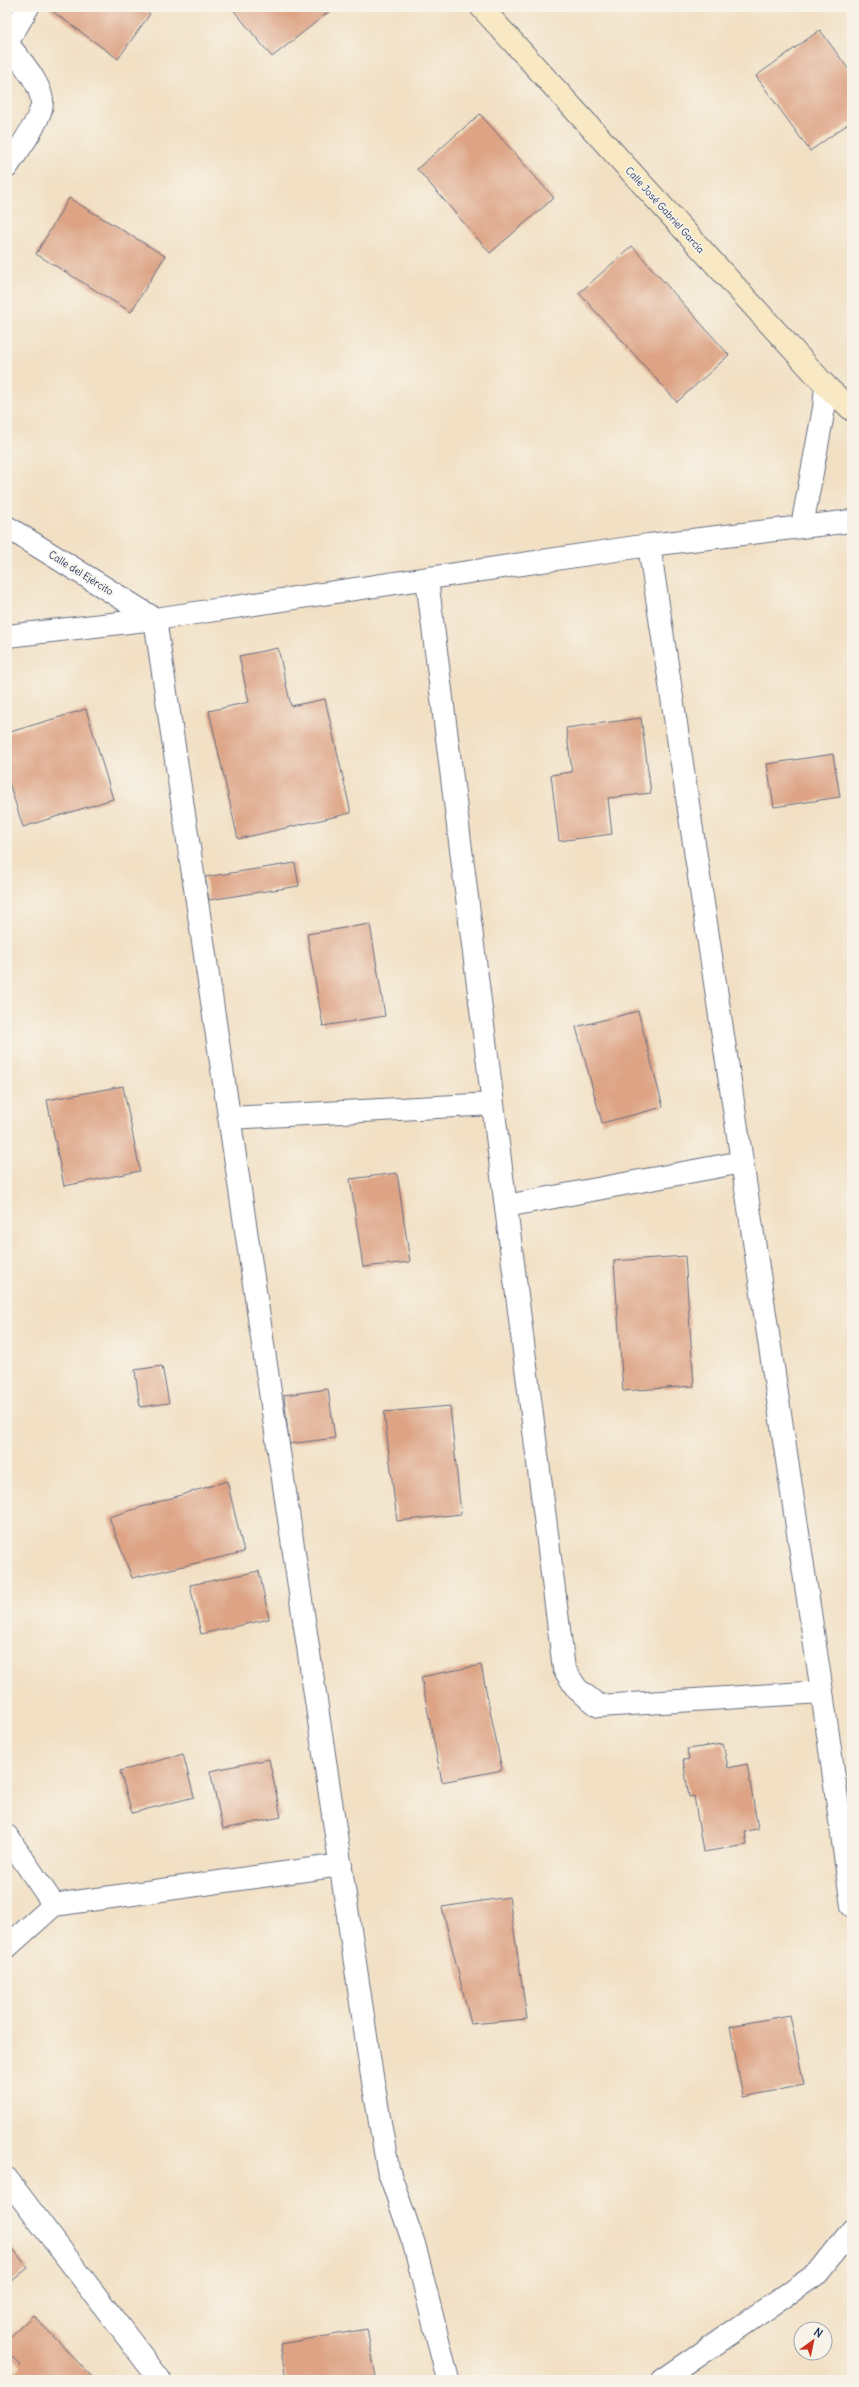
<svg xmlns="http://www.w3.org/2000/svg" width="859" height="2387" font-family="Delius,sans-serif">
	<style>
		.building { fill: #dda384 }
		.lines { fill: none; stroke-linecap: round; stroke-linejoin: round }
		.street-casing { stroke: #666d82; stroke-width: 24 }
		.secondary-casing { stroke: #666d82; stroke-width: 24 }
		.street { stroke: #fff; stroke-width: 22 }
		.secondary { stroke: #f8e8c3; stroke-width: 22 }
		.labels { text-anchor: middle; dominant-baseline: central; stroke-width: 3.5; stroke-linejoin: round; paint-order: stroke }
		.street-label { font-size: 10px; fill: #1b2f5e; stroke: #f7f3e8 }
	</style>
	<rect width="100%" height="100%" fill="#f7f3e8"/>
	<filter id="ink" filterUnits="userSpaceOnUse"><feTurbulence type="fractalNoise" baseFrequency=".025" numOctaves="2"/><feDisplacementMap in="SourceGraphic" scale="8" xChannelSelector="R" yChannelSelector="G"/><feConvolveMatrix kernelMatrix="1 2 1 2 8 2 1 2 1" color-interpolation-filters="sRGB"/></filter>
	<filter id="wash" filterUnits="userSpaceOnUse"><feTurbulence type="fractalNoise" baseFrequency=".012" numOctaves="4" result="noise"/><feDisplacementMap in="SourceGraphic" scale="16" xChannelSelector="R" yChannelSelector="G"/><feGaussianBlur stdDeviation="0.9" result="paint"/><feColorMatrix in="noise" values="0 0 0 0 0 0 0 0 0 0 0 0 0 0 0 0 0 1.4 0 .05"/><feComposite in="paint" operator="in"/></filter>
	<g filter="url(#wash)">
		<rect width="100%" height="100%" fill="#f2e0c4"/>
		<g id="blocks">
			<path class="building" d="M49 7H140L150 14 118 59 48 8Z
				M231 7H335L272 57Z
				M820 30 852 74V121L810 151 756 76Z
				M480 114 554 198 490 253 417 169Z
				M69 198 165 256 131 312 36 254Z
				M632 246 729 355 677 402 579 293Z
				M278 648 291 706 325 699 351 813 238 839 209 711 249 702 239 656Z
				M86 709 113 799 23 827 7 776V733Z
				M641 718 651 793 608 798 612 834 559 841 551 775 572 772 566 728Z
				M833 754 840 797 774 807 767 764Z
				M295 863 299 886 209 900 205 877Z
				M370 924 385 1016 323 1026 307 934Z
				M638 1011 663 1107 602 1123 576 1027Z
				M123 1086 140 1171 64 1186 47 1100Z
				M397 1173 410 1262 363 1267 350 1179Z
				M685 1256 694 1386 623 1391 614 1261Z
				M162 1366 169 1403 140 1407 135 1370Z
				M328 1389 335 1438 289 1444 284 1395Z
				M450 1406 461 1514 397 1521 384 1412Z
				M227 1481 244 1552 132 1578 109 1517Z
				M259 1571 269 1619 201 1634 190 1585Z
				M481 1665 502 1770 442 1782 421 1677Z
				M723 1744 728 1768 747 1764 758 1829 745 1831 747 1845 703 1852 694 1796 689 1797 683 1760 689 1759 687 1749Z
				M183 1754 194 1797 132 1813 120 1771Z
				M269 1759 281 1817 223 1829 210 1771Z
				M509 1897 527 2019 471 2024 442 1907Z
				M790 2015 804 2085 743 2097 730 2026Z
				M7 2241 28 2268 7 2285Z
				M33 2315 95 2380H7L21 2366 7 2351V2340Z
				M367 2329 376 2377 358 2380H286L280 2344Z"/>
		</g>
	</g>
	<g filter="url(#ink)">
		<use href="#blocks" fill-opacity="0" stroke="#666d82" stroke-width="1"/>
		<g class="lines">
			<g class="street-casing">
				<path id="street" d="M7 43C19 59 39 80 42 100 44 117 16 153 7 167
					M7 43 28 7
					M802 526 824 408 826 386
					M7 527 155 619
					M649 545 822 1692 852 1906
					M427 579 564 1669 577 1689 599 1706 822 1692
					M155 619 371 2070 388 2169 414 2244 448 2380
					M7 636 155 619 649 545 852 521
					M230 1118 493 1104
					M506 1206 742 1162
					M7 1836 54 1905
					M7 1947 54 1905 341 1865
					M7 2179 160 2380
					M663 2380 818 2273 852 2230"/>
			</g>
			<g class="secondary-casing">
				<path id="secondary" d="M481 7 826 386 852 410"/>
			</g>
			<use href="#street" class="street"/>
			<use href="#secondary" class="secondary"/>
		</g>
	</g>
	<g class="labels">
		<g class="street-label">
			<text transform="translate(665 210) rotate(48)">Calle José Gabriel García</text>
			<text transform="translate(81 573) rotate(32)">Calle del Ejército</text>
		</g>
	</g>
	<rect width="859" height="2387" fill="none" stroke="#f7f3e8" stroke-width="24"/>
	<g transform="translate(813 2341) rotate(33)"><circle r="19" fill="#f7f3e8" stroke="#9fa5b1"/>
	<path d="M0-3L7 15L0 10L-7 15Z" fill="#c8321e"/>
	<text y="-6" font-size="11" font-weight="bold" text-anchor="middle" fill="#1b2f5e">N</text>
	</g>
</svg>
